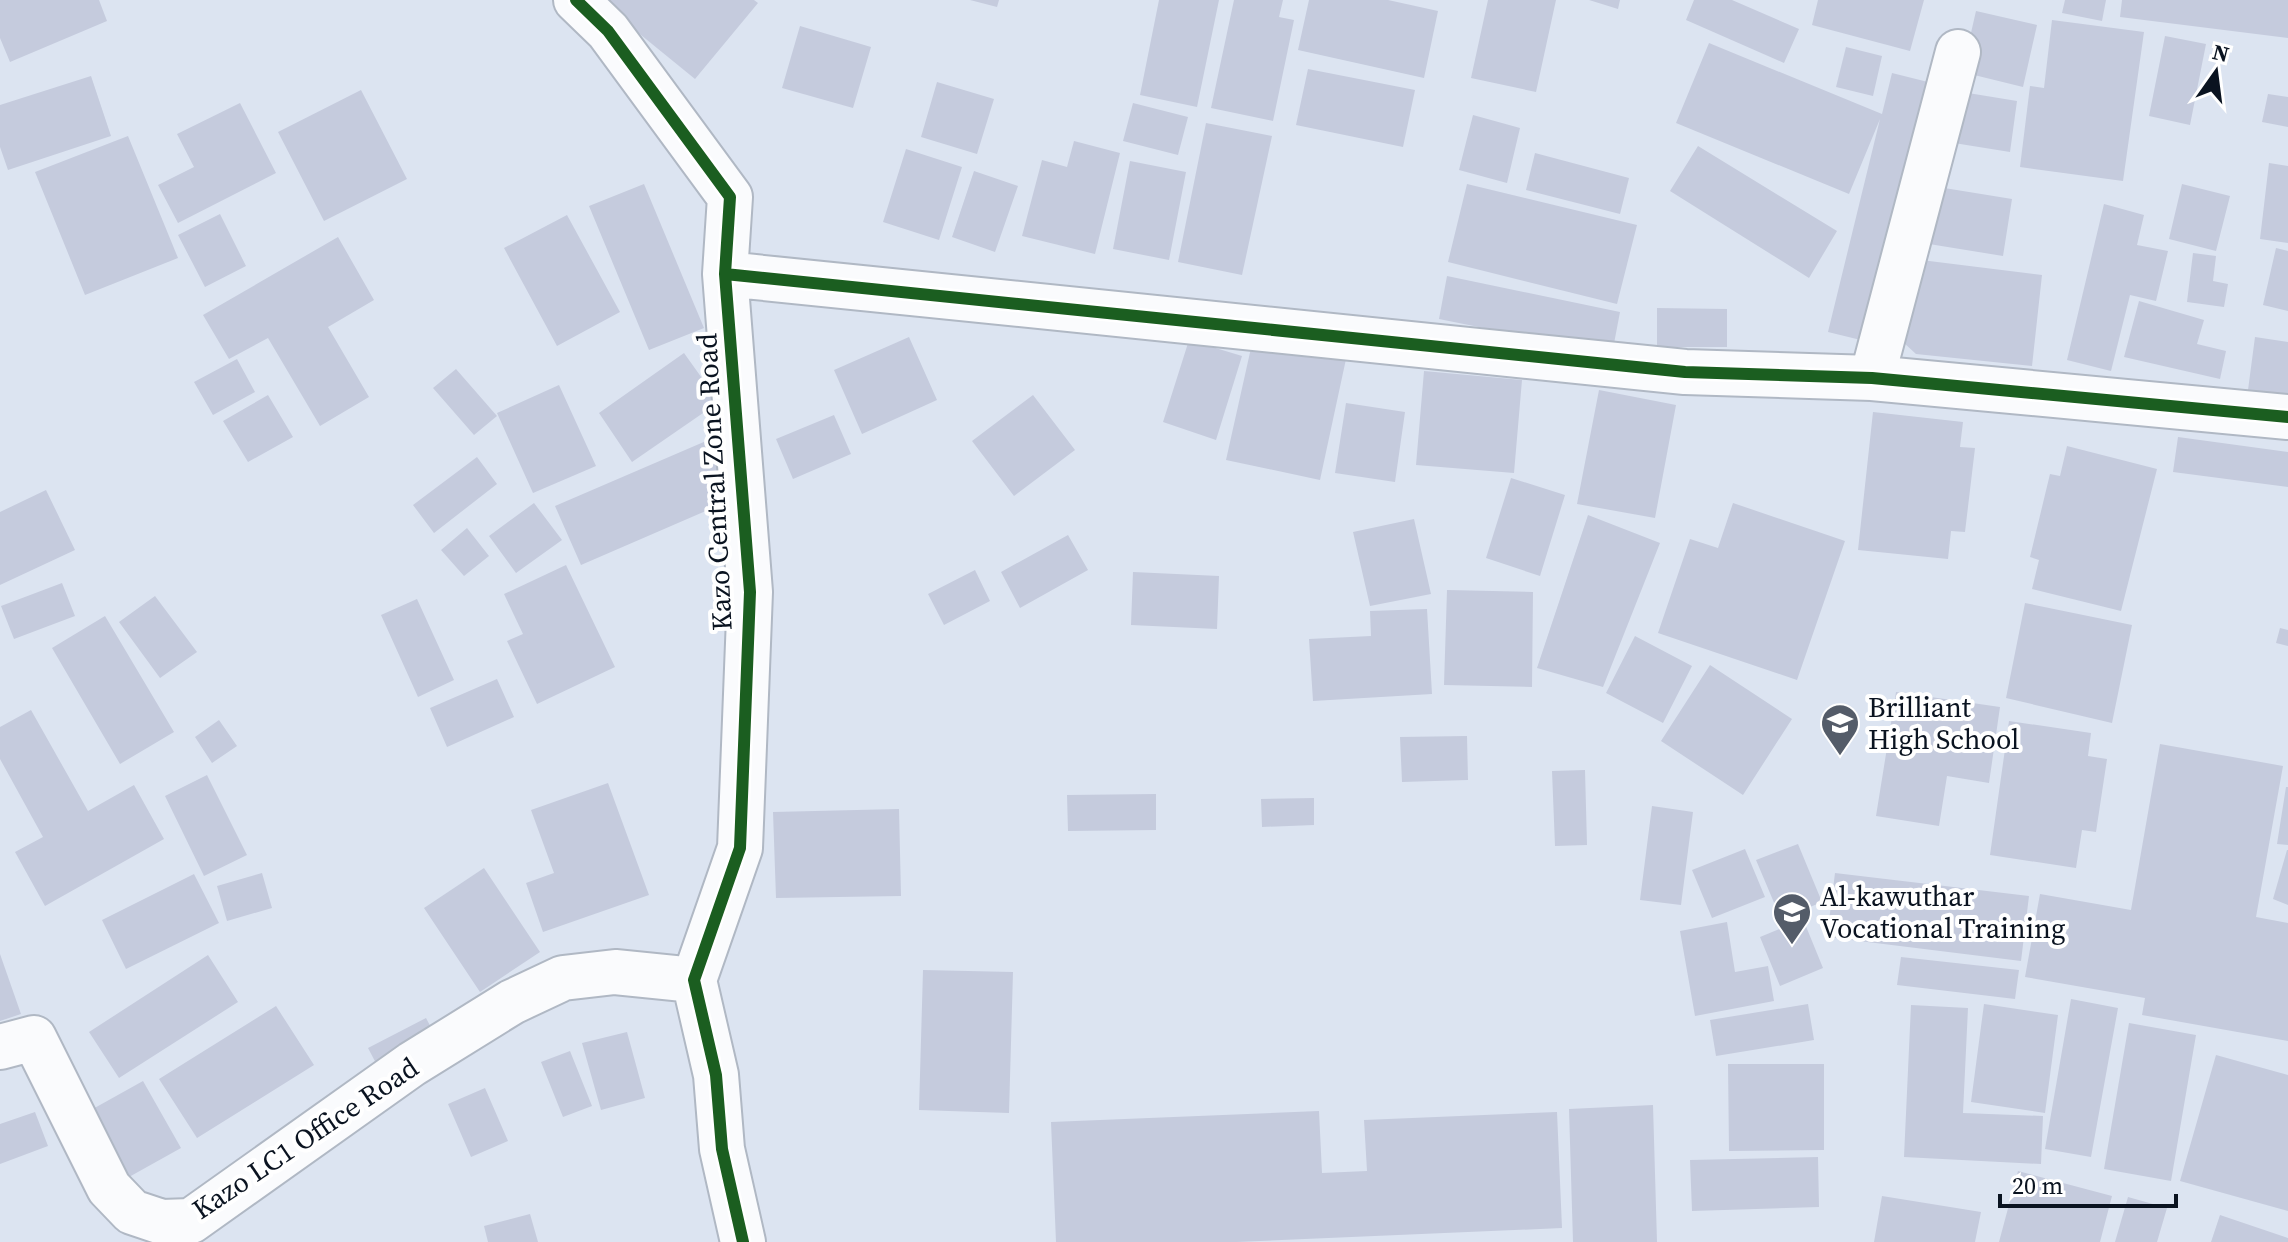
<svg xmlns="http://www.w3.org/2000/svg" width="2288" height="1242" font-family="'Source Serif 4',serif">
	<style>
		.building { fill: #c5cbdd }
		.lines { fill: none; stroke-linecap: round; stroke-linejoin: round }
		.street-casing { stroke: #b0b8c4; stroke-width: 48 }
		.street { stroke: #fafbfd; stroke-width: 44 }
		.cycleway-casing { stroke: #fff; stroke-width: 17 }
		.cycleway { stroke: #1b5e20; stroke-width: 12 }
		.labels { text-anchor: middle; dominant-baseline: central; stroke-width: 8; stroke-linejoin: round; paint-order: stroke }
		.street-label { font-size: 28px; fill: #0a1320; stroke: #fff }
		.poi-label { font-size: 28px; fill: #0a1320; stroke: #fff; text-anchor: start }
	</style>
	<rect width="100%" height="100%" fill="#dce4f1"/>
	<path class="building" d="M0 0H99L107 21 10 62 0 38Z
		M598 0H754L758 3 695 79Z
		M970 0H999L997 7Z
		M1159 0H1219L1197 107 1140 95Z
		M1234 0H1283L1279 17 1294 20 1273 121 1211 108Z
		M1309 0H1388L1438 11 1424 78 1298 50Z
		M1488 0H1556L1536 92 1471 78Z
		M1589 0H1620L1618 9Z
		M1694 0H1732L1799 29 1784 63 1686 20Z
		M1818 0H1924L1910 51 1812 25Z
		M2065 0H2106L2102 21 2062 13Z
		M2122 0H2288V38L2120 17Z
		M1976 11 2037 25 2023 87 1962 72Z
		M2052 20 2144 32 2123 181 2020 167 2030 86 2044 88Z
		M800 26 871 47 853 108 782 88Z
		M2165 36 2206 44 2190 125 2149 116Z
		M1709 43 1882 114 1892 73 1936 84 1873 343 1828 332 1880 119 1849 194 1676 123Z
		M1846 47 1882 56 1873 96 1836 87Z
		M1308 69 1415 90 1403 147 1296 125Z
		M91 76 111 136 8 170 0 147V105Z
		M937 82 994 99 977 154 921 137Z
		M361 90 407 179 324 221 278 132Z
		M1962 92 2017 101 2010 152 1954 143Z
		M2268 94 2288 97V127L2262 122Z
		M240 103 276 173 178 223 158 185 194 167 177 134Z
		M1133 103 1188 117 1178 155 1123 141Z
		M1473 115 1520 128 1507 183 1459 170Z
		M1206 123 1272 136 1242 275 1178 262Z
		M128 136 178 258 85 295 35 172Z
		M1074 141 1120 153 1095 254 1022 236 1042 160 1067 167Z
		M1698 146 1837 231 1809 278 1670 191Z
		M906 149 962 167 939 240 883 222Z
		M1535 153 1629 178 1620 214 1526 190Z
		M1130 161 1186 172 1169 260 1113 249Z
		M2269 163 2288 166V243L2260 239Z
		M974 171 1018 186 995 252 952 237Z
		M644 184 704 328 649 350 589 206Z
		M1467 184 1637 225 1617 304 1448 262Z
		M2182 184 2230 196 2216 251 2169 239Z
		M1932 186 2012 199 2003 256 1923 243Z
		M2104 204 2144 215 2137 245 2168 251 2156 301 2130 295 2111 371 2067 360Z
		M220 214 246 266 205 287 178 235Z
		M567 215 620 312 557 346 504 248Z
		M338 237 374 300 328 327 369 397 320 426 268 338 229 359 203 315Z
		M2276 248 2288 251V311L2263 305Z
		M2193 253 2216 256 2213 281 2228 284 2224 307 2187 302Z
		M1913 259 2042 275 2032 366 1916 354 1903 342Z
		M1447 276 1620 312 1612 354 1439 319Z
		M2139 301 2204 320 2197 344 2226 351 2220 379 2124 357Z
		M1657 308 1727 309V347H1657Z
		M909 337 937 400 862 434 834 370Z
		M2255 337 2288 342V395L2248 390Z
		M1253 339 1346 359 1320 480 1226 460Z
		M1189 340 1242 356 1216 440 1163 422Z
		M684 353 719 402 632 462 599 413Z
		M237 359 255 392 213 415 194 382Z
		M456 369 497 416 474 435 433 388Z
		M1424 371 1522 380 1514 473 1416 465Z
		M559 385 596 466 533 493 497 413Z
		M1599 390 1676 405 1655 518 1577 504Z
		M268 395 293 437 248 462 223 421Z
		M1033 395 1075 450 1014 496 972 441Z
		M1346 403 1405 412 1395 482 1335 473Z
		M1873 412 1963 422 1960 447 1975 448 1965 532 1951 531 1948 559 1858 550Z
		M834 415 851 454 793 479 776 439Z
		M2178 437 2288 452V487L2173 472Z
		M713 438 738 497 581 565 555 506Z
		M2067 446 2157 469 2121 611 2032 589 2039 560 2030 557 2050 474 2060 476Z
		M477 457 497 484 434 533 413 505Z
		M1511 478 1565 495 1540 576 1486 558Z
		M46 490 75 550 0 585V512Z
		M534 503 562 540 516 573 489 536Z
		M1733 503 1845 541 1797 680 1658 633 1690 539 1718 548Z
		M1588 515 1660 543 1603 687 1537 668Z
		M1414 519 1431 594 1370 606 1353 532Z
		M467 528 489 556 464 576 441 550Z
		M1068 535 1088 570 1020 608 1001 572Z
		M566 565 615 667 537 704 507 641 523 634 504 594Z
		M975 570 990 601 944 625 928 594Z
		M1133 572 1219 576 1217 629 1131 625Z
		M62 583 75 616 14 639 1 606Z
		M1447 590 1533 592 1532 687 1444 685Z
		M155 596 197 652 160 678 119 622Z
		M417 599 454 680 418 697 381 615Z
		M2025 603 2132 625 2112 723 2006 698Z
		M1427 609 1432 694 1313 701 1309 639 1371 636 1370 611Z
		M105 616 174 732 120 764 52 648Z
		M2280 628 2288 630V646L2276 643Z
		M1635 636 1692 666 1663 723 1606 693Z
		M1710 665 1792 719 1743 795 1661 741Z
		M497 679 514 717 447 747 430 708Z
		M1896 692 2000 707 1989 783 1947 776 1939 826 1876 816Z
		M31 710 88 811 134 785 164 839 45 906 15 852 43 837 0 759V727Z
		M219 720 237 746 212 763 195 737Z
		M2009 721 2091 733 2088 756 2107 759 2096 832 2082 830 2076 868 1990 855Z
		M1467 736 1468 780 1402 782 1400 737Z
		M2160 744 2283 766 2256 917 2288 923V1041L2142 1015 2145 998 2025 977 2040 894 2131 910Z
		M1585 770 1587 845 1555 846 1552 771Z
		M207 775 247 855 204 876 165 796Z
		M608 783 649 895 543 932 526 883 554 873 531 810Z
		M2286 787H2288V845L2277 844Z
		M1156 794V830L1068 831 1067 795Z
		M1314 798V825L1262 827 1261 799Z
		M1652 806 1693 812 1681 905 1640 900Z
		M899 809 901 896 776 898 773 812Z
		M1798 844 1822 902 1781 919 1756 860Z
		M1745 849 1765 897 1712 918 1692 870Z
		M2287 850H2288V905L2273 899Z
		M484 868 540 952 480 992 424 908Z
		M262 873 272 908 227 921 217 886Z
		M1835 873 2029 896 2021 961 1827 937Z
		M194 874 219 923 126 969 102 920Z
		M1803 919 1823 968 1780 986 1760 937Z
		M1727 922 1735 972 1768 966 1774 1001 1695 1016 1680 931Z
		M0 954 21 1014 0 1021Z
		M208 955 238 1002 119 1078 89 1032Z
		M1901 957 2019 970 2015 999 1897 985Z
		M923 970 1013 972 1009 1113 919 1110Z
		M2071 999 2118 1008 2091 1157 2045 1149Z
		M1808 1004 1814 1040 1716 1056 1710 1020Z
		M1984 1004 2058 1015 2045 1113 1971 1102Z
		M1911 1005 1968 1008 1963 1113 2043 1116 2041 1164 1904 1157Z
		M276 1006 314 1065 197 1138 159 1079Z
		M426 1018 445 1054 387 1084 368 1048Z
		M2129 1023 2196 1035 2171 1181 2104 1169Z
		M627 1032 645 1098 601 1110 582 1043Z
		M570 1051 592 1106 563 1117 541 1062Z
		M2216 1055 2288 1075V1211L2180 1181Z
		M1728 1064H1824V1150L1729 1151Z
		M143 1081 181 1148 120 1182 82 1115Z
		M485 1088 508 1141 471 1157 448 1104Z
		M1653 1105 1657 1242H1573L1569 1109Z
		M1319 1111 1322 1173 1367 1171 1364 1120 1557 1112 1562 1228 1237 1242H1056L1051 1122Z
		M35 1112 48 1146 0 1164V1124Z
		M1818 1157 1819 1207 1692 1211 1690 1160Z
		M2018 1171 2112 1196 2100 1242H1999Z
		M1882 1196 1981 1212 1975 1242H1874Z
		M2128 1197 2167 1208 2157 1242H2115Z
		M530 1214 538 1242H488L484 1226Z
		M2220 1215 2288 1238V1242H2211Z"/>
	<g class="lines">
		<g class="street-casing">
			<path id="street" d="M576 0 608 31 730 197 725 274 750 592 740 848 694 980 716 1075 722 1149 743 1242
				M725 274 1685 372 1872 378 2288 417
				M1872 378 1958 52
				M0 1047 34 1038 109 1188 132 1212 162 1222 191 1221 412 1064 512 1002 563 978 615 972 694 980"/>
		</g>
		<use href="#street" class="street"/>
		<g class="cycleway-casing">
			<path id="cycleway" d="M576 0 608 31 730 197 725 274 750 592 740 848 694 980 716 1075 722 1149 743 1242
				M725 274 1685 372 1872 378 2288 417"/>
		</g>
		<use href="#cycleway" class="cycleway"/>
	</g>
	<defs>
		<g id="school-pin" transform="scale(2)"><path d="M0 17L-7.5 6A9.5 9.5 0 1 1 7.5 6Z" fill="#545c69" stroke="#fff"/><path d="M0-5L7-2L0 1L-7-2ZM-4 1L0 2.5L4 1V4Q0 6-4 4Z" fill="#fff"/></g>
	</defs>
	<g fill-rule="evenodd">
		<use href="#school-pin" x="1840" y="723"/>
		<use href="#school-pin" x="1792" y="912"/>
	</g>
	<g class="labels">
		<g class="street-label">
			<text transform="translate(714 482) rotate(-93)">Kazo Central Zone Road</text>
			<text transform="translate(305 1138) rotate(-34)">Kazo LC1 Office Road</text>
		</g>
		<g class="poi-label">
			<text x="1868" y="707">Brilliant<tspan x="1868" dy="32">High School</tspan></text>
			<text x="1820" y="896">Al-kawuthar<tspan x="1820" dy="32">Vocational Training</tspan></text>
		</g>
	</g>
	<g transform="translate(2216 72) rotate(14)" stroke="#ffffff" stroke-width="6" paint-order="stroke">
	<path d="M0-6L14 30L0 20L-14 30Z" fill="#0a1320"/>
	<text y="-12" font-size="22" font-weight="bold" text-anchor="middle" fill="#0a1320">N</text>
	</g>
	<path d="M2000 1194v12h176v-12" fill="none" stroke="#0a1320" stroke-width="4"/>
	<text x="2012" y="1194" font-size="24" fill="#0a1320" stroke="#ffffff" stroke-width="6" paint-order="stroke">20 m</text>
</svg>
